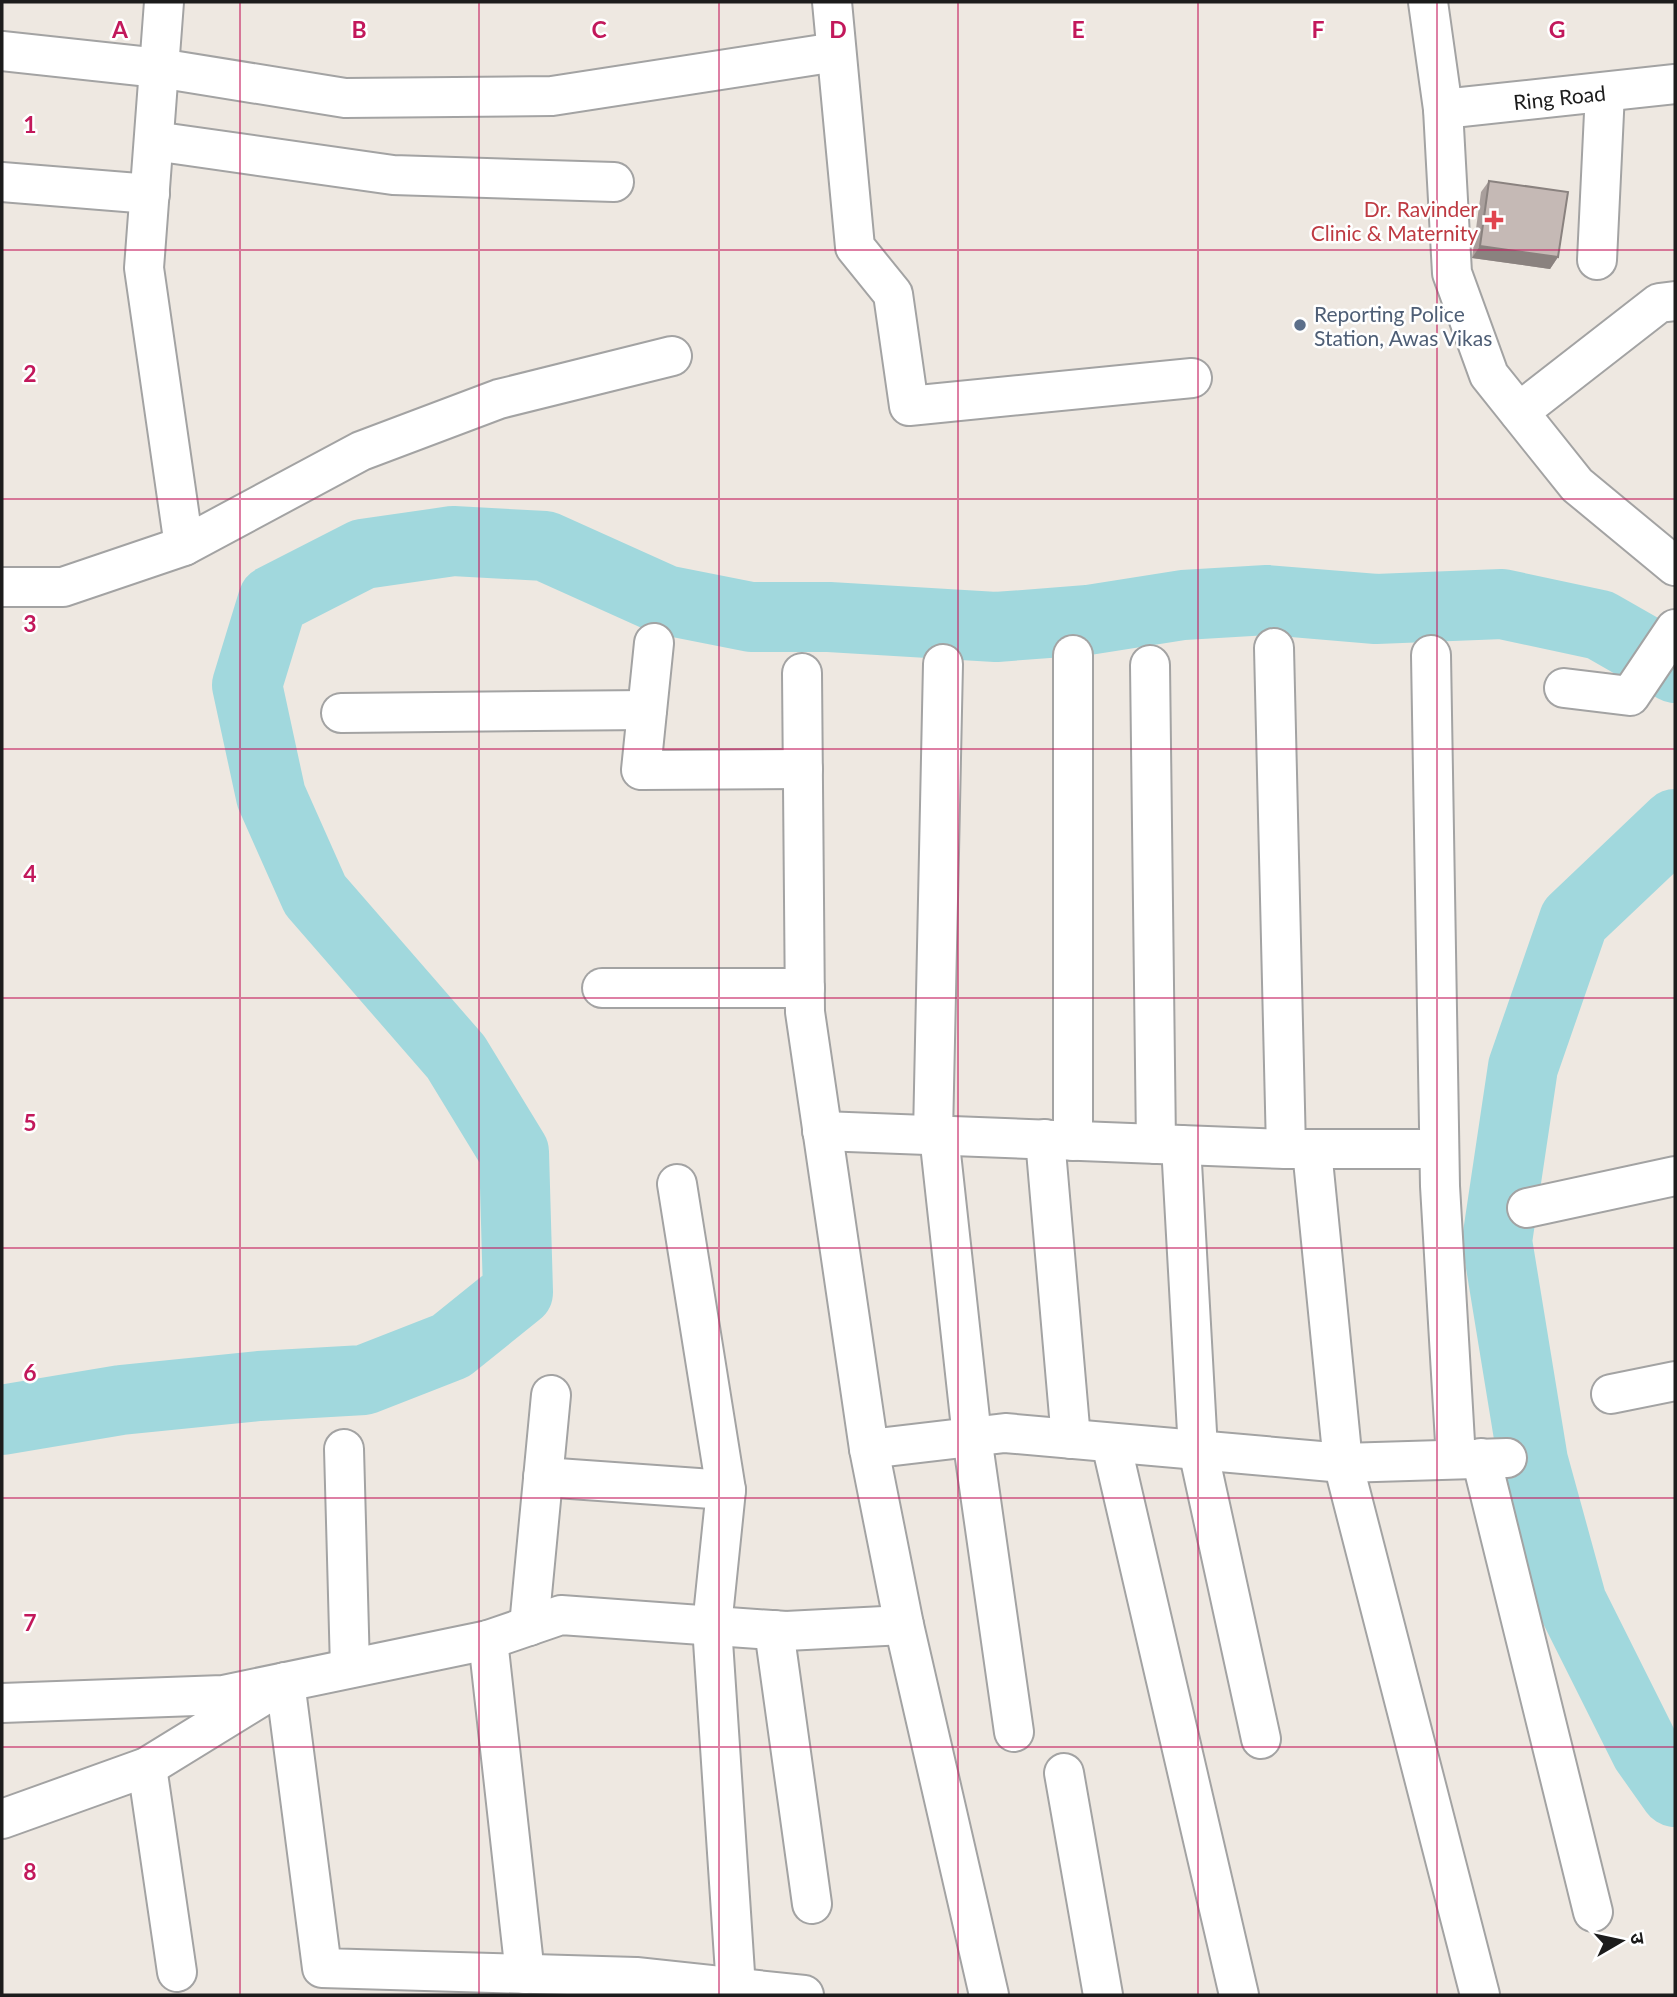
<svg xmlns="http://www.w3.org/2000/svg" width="1677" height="1997" font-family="Lato,'Noto Sans Devanagari',sans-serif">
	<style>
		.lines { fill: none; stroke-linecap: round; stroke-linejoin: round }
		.river { stroke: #a1d8dd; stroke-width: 70 }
		.minor-casing { stroke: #a3a3a3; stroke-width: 42 }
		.minor { stroke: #fff; stroke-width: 38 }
		.wall { fill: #a99f9c }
		.shaded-wall { fill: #8a827f }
		.building { fill: #c5b9b5; stroke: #8a827f; stroke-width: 2 }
		.grid { fill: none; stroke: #c2185b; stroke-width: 2; stroke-opacity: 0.55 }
		.health-dot { fill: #e0444e; stroke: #fff; stroke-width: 2.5 }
		.service-dot { fill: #5c6f8a; stroke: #fff; stroke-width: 2.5 }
		.labels { text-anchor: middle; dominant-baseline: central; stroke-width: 5; stroke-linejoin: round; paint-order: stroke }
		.street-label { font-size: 21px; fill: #1c1c1c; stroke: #fff }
		.health-label { font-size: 21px; fill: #be3a42; stroke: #fff; text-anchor: end }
		.service-label { font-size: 21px; fill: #4e5e75; stroke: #fff; text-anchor: start }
		.grid-label { font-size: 23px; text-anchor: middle; font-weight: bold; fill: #c2185b; stroke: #fff; stroke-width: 5; stroke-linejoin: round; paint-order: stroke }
	</style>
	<rect width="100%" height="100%" fill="#eee8e1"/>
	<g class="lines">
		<path class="river" d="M1675 824 1574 920 1523 1067 1497 1241 1533 1461 1572 1603 1646 1751 1675 1792
			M2 1420 121 1400 259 1386 364 1380 451 1346 518 1292 514 1152 456 1057 315 895 271 796 247 685 273 600 363 554 453 541 545 546 665 600 751 617H829L996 627 1088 620 1183 605 1267 600 1376 609 1502 604 1600 625 1675 668"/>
		<g class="minor-casing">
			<g id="minor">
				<path d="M164 2 144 268 184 546"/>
				<path d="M832 2 855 247 893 294 909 406 1192 378"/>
				<path d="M1428 2 1443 109 1452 273 1489 375 1577 485 1675 566"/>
				<path d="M2 51 159 68 345 98 552 96 836 52"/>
				<path id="s1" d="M1443 109 1675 84"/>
				<path d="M154 141 393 175 614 182"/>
				<path d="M2 182 150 194"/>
				<path d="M1597 260 1605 92"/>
				<path d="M1519 412 1659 303 1675 301"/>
				<path d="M2 587H63L184 546 361 451 499 399 672 356"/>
				<path d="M654 643 641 770 803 769"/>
				<path d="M1274 648 1286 1149"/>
				<path d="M1431 655 1440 1186 1456 1459"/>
				<path d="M1150 665 1156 1144"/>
				<path d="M802 673 805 1012 869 1449 904 1625 989 1995"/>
				<path d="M1564 688 1630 696 1675 629"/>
				<path d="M341 713 647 710"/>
				<path d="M602 988H805"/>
				<path d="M822 1131 1286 1149H1439"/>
				<path d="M933 1135 943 664"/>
				<path d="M939 1135 972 1437 1014 1732"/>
				<path d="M1045 1139 1071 1439"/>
				<path d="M1073 1141V655"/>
				<path d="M1181 1145 1198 1450 1261 1739"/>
				<path d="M1312 1150 1343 1463 1480 1995"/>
				<path d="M677 1184 726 1490 712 1626 736 1988"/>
				<path d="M1527 1208 1675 1176"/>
				<path d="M1611 1394 1675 1381"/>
				<path d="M1111 1443 1239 1995"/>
				<path d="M344 1449 350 1668"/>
				<path d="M869 1449 1005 1433 1343 1463 1507 1458"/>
				<path d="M1481 1458 1593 1912"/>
				<path d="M543 1477 726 1490"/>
				<path d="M529 1626 551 1395"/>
				<path d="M774 1630 812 1904"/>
				<path d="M488 1640 525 1974"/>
				<path d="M2 1703 223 1695 488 1640 561 1615 786 1631 904 1625"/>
				<path d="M147 1767 177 1972"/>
				<path d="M1064 1773 1103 1995"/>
				<path d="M2 1819 147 1767 285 1682 322 1968 636 1977 804 1995"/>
			</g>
		</g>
		<use href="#minor" class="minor"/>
	</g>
	<path class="wall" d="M1489 181 1558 257 1550 269 1472 258 1481 192Z"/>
	<path class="shaded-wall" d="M1480 246 1558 257 1550 269 1472 258Z"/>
	<path class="building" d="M1489 181 1568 192 1558 257 1480 246Z"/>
	<path class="grid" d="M240 2V1995M479 2V1995M719 2V1995M958 2V1995M1198 2V1995M1437 2V1995M2 250H1675M2 499H1675M2 749H1675M2 998H1675M2 1248H1675M2 1498H1675M2 1747H1675"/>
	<path class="health-dot" d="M1490.5 209.5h7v7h7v7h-7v7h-7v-7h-7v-7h7z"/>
	<circle class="service-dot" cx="1300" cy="325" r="7"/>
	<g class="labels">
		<g class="street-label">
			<text stroke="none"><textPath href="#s1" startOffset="117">Ring Road</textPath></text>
		</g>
		<g class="health-label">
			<text x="1478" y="208">Dr. Ravinder<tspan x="1478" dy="24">Clinic &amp; Maternity</tspan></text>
		</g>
		<g class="service-label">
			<text x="1314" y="313">Reporting Police<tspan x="1314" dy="24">Station, Awas Vikas</tspan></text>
		</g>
	</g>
	<g class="grid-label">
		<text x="120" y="38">A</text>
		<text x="359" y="38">B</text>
		<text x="599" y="38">C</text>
		<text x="838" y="38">D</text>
		<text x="1078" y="38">E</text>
		<text x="1318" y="38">F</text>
		<text x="1557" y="38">G</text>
		<text x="30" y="133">1</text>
		<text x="30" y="382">2</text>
		<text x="30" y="632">3</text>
		<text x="30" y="882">4</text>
		<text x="30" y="1131">5</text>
		<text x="30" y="1381">6</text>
		<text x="30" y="1631">7</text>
		<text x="30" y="1880">8</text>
	</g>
	<rect width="1677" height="1997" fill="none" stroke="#1c1c1c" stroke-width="7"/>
	<g transform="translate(1621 1941) rotate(81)" stroke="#ffffff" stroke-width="5" paint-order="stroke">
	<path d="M0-5L12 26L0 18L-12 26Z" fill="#1c1c1c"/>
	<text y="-10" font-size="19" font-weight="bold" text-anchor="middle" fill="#1c1c1c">उ</text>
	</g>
</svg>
